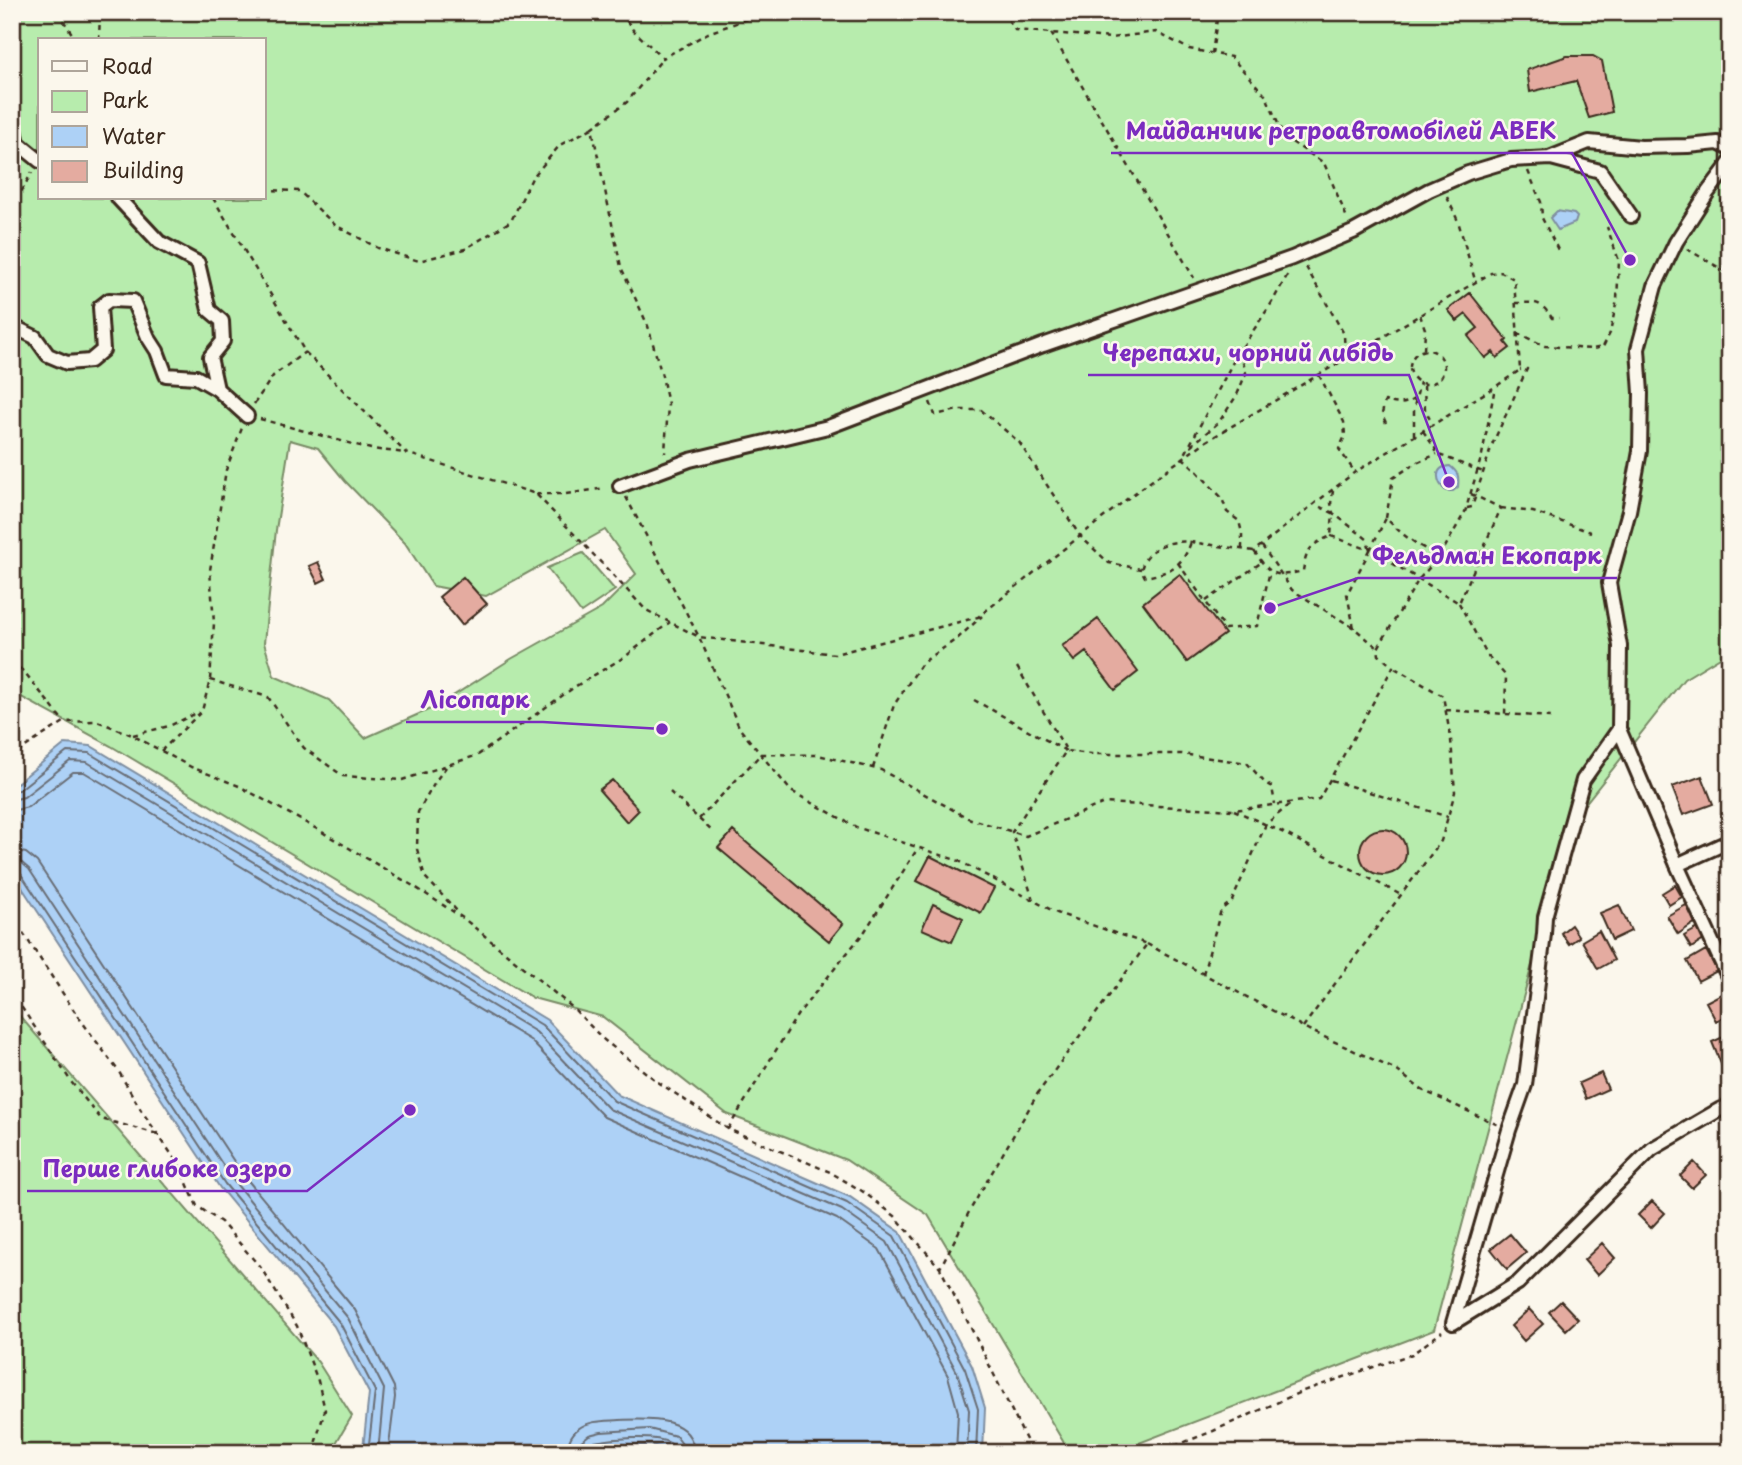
<svg xmlns="http://www.w3.org/2000/svg" width="1742" height="1465" font-family="'Playpen Sans',sans-serif">
	<style>
		.green { fill: #b7ecad; stroke: #798b66; stroke-width: 2; fill-rule: evenodd }
		.water { fill: #add1f6; stroke: #7f8ea0; stroke-width: 2 }
		.lines { fill: none; stroke-linecap: round; stroke-linejoin: round }
		.shore { stroke: #696d74; stroke-width: 2 }
		.building { fill: #e4aba0; stroke: #3b2a1e; stroke-width: 2 }
		.street-casing { stroke: #3b2a1e; stroke-width: 18 }
		.path { stroke: #3b2a1e; stroke-width: 2.5; stroke-dasharray: 5 5; stroke-linecap: butt }
		.street { stroke: #fbf7ec; stroke-width: 12 }
		.leader { fill: none; stroke: #7b2cbf; stroke-width: 2.5 }
		.callout-dot { fill: #7b2cbf; stroke: #fbf7ec; stroke-width: 2.5 }
		.callout-label { font-size: 23px; text-anchor: middle; font-weight: bold; fill: #7b2cbf; stroke: #fbf7ec; stroke-width: 5; stroke-linejoin: round; paint-order: stroke }
	</style>
	<rect width="100%" height="100%" fill="#fbf7ec"/>
	<filter id="ink" filterUnits="userSpaceOnUse"><feTurbulence type="fractalNoise" baseFrequency=".0143" numOctaves="2"/><feDisplacementMap in="SourceGraphic" scale="14" xChannelSelector="R" yChannelSelector="G"/><feConvolveMatrix kernelMatrix="1 2 1 2 8 2 1 2 1" color-interpolation-filters="sRGB"/></filter>
	<g filter="url(#ink)">
		<path class="green" d="M12 12H1730V651L1684 679 1570 823 1434 1330 1113 1453H1070L928 1215 846 1160 727 1114 603 1017 533 998 111 746 12 692ZM40 40H264V198H40ZM290 440 318 448 345 481 405 543 433 586 486 596 605 530 636 574 602 608 511 659 437 706 365 738 329 700 274 676 264 643 276 530Z
			M583 553 615 590 581 613 547 568Z
			M12 1007 318 1362 352 1416 330 1453H12Z"/>
		<path class="water" d="M1557 211 1574 214 1577 217 1575 223 1558 230 1550 218Z
			M1450 466C1459 473 1459 477 1458 487L1453 491H1446C1436 482 1433 467 1450 466Z
			M65 744 91 746 547 1020 618 1095 850 1197 900 1232 972 1366 985 1408 983 1453H681L650 1445 602 1448 579 1453H358L363 1448 369 1393 334 1326 220 1188 13 874 12 787Z"/>
		<g class="lines">
			<path class="shore" d="M12 791 19 790 67 752 89 753 542 1025 614 1101 847 1203 894 1236 965 1369 978 1409 976 1453
				M12 800 24 797 70 761 87 762 536 1032 609 1109 842 1210 887 1242 957 1372 969 1410 967 1453
				M12 811 28 807 73 772H84L530 1040 604 1117 837 1219 879 1249 948 1376 958 1412 956 1453
				M12 850 26 853 37 862 241 1172 355 1310 394 1387 395 1397 388 1453
				M12 861 22 863 29 869 232 1179 348 1318 384 1389 378 1453
				M12 870H17L21 874 225 1184 340 1323 375 1391 368 1453
				M567 1453C568 1443 570 1435 578 1429 589 1420 606 1421 620 1420 647 1419 693 1415 694 1453
				M578 1453 580 1442 589 1435 601 1432 649 1429 676 1436 682 1444 684 1453
				M587 1453 588 1446 593 1442C611 1439 654 1434 670 1443 675 1446 674 1447 675 1453"/>
		</g>
		<path class="building" d="M1567 56H1593L1602 61 1612 112 1589 118 1576 81 1530 92 1527 70Z
			M1470 293 1507 340 1505 342 1510 348 1497 358 1493 352 1485 358 1468 336 1478 328 1466 314 1457 321 1448 310Z
			M318 562 326 579 318 583 309 566Z
			M1180 574 1225 634 1187 662 1143 603Z
			M463 577 487 604 462 625 439 597Z
			M1098 619 1138 672 1115 690 1086 652 1074 661 1062 646Z
			M1702 776 1713 804 1683 815 1672 787Z
			M612 780 639 810 627 822 599 790Z
			M1360 852a23 23 0 1 1 46 0a23 23 0 1 1-46 0Z
			M733 831 843 924 829 941 718 848Z
			M930 856 994 888 981 913 917 881Z
			M1675 885 1682 897 1669 905 1662 893Z
			M933 904 963 918 952 942 922 929Z
			M1619 905 1631 931 1612 940 1600 913Z
			M1686 905 1696 922 1678 934 1667 916Z
			M1571 925 1579 937 1569 944 1561 933Z
			M1700 927 1707 938 1691 948 1684 936Z
			M1599 931 1614 960 1598 969 1582 941Z
			M1706 950 1717 971 1698 981 1687 961Z
			M1723 993 1730 1005V1014L1716 1021 1706 1002Z
			M1730 1034V1074L1726 1076 1712 1042Z
			M1601 1073 1608 1089 1586 1099 1579 1083Z
			M1694 1162 1706 1175 1692 1188 1680 1176Z
			M1652 1201 1665 1213 1651 1228 1638 1215Z
			M1510 1234 1526 1253 1507 1269 1491 1249Z
			M1602 1243 1615 1258 1597 1275 1584 1260Z
			M1561 1301 1578 1319 1566 1330 1549 1312Z
			M1529 1309 1543 1324 1524 1341 1511 1326Z"/>
		<g class="lines">
			<g class="street-casing">
				<path id="street" d="M12 126H14L18 143 40 161
					M1549 158 1589 142 1641 147 1688 146 1718 143 1730 149
					M1730 163 1708 192 1676 242 1655 286 1638 349 1641 393 1640 451 1629 511 1609 583 1620 646 1619 729 1677 865 1730 981
					M118 198 159 242 198 263 209 310 222 321 223 341 210 357 217 389
					M12 326 35 337 48 355 67 363 90 361 103 350 100 307 109 300 133 301 148 337 157 351 166 375 196 377 217 389 247 416
					M620 486 690 460 828 427 1043 345 1292 258 1353 232 1429 190 1468 173 1511 160 1551 158 1600 171 1631 216
					M1677 865 1730 841
					M1453 1323 1509 1130 1525 1085 1544 934 1545 917 1583 780 1619 729
					M1453 1323 1518 1283 1652 1149 1719 1110 1730 1105"/>
			</g>
			<path class="path" d="M58 12 76 40
				M621 12 633 30 663 58 708 33 750 18 752 12
				M1003 12 1015 30 1111 38 1156 32 1189 49 1231 57 1266 96 1284 137 1324 163 1347 218
				M1051 33 1194 278
				M99 40 100 12
				M1212 54 1218 12
				M592 128 627 102 663 58
				M1528 171 1541 202 1542 218 1559 252
				M264 190 299 191 335 225 378 248 419 261 465 249 511 221 532 178 560 145 592 128 621 267 648 326 662 376 668 404 665 453
				M1447 197 1458 221 1475 280
				M213 198 305 352 406 453 536 494 646 610 699 637 835 654 978 617 1132 495 1205 442 1491 273 1501 272 1514 279 1520 370 1495 387 1355 472 1254 551 1191 542C1175 540 1156 544 1146 558 1143 561 1143 565 1141 569L1145 577C1169 573 1183 566 1191 542
				M1721 200 1730 205
				M12 209 32 172
				M1687 249 1730 274
				M1306 267 1344 334 1345 358
				M1515 303C1536 303 1539 299 1552 318H1559
				M1420 315 1425 329 1424 350
				M1517 333 1545 346 1593 349 1603 347 1610 333 1617 300 1619 261 1607 227
				M1410 367a17 17 0 1 1 34 0a17 17 0 1 1-34 0Z
				M1319 375 1344 422 1345 436 1339 449 1354 471
				M1424 385 1425 410 1433 425
				M930 402 935 415 958 410H981L1019 442 1080 536 1109 563 1141 569
				M254 404 273 376 305 352
				M260 419 371 449 406 453
				M1386 423 1382 414 1385 401C1398 405 1404 405 1416 398
				M1423 431 1435 448 1437 454 1483 472
				M1414 435V407L1420 382
				M1191 446 1219 422 1237 395 1246 373 1240 351
				M1333 491 1331 503 1333 513 1367 539 1370 550
				M536 494H566L605 488
				M626 497 699 637 740 729 791 791 856 827 959 861 1057 913 1147 944 1038 1093 969 1212 940 1268
				M1467 508 1472 507 1492 445 1527 369 1520 370
				M1501 508 1533 512 1591 532
				M1386 518 1393 478 1416 463 1437 454
				M1331 536 1370 550
				M1262 546 1292 590 1354 628 1378 648
				M1242 549V533L1239 521 1227 512 1222 498 1194 468 1183 458 1235 358 1271 304 1288 274
				M1370 550 1386 518C1404 537 1415 544 1439 556
				M1254 551C1271 576 1275 578 1303 571 1306 550 1311 544 1331 536L1333 513 1316 505
				M1178 563 1225 629 1257 626 1270 571
				M1206 601 1262 562
				M1459 603 1487 655 1506 676 1505 715
				M1354 628 1347 594 1370 550 1459 603 1501 508 1471 494
				M12 661 26 674 64 722
				M1017 667 1065 748
				M210 680 268 697 304 748 343 776 402 780 478 755 576 686 626 656 670 622
				M974 700 1066 751
				M1446 710 1551 717
				M133 735 169 726 199 712
				M161 751 202 711 210 680 214 623 210 570 226 470 242 428
				M12 761 22 749 64 722 97 721 132 735 191 767 239 786 317 829 415 887 463 918 573 1008 604 1040 658 1082 728 1129 830 1172 862 1191 895 1216 940 1268 974 1334 1032 1452 1034 1453
				M446 767 437 779 418 812 417 849 425 877 459 913
				M873 768 894 705 922 663 958 638 982 616
				M1331 780 1448 817
				M670 792 713 832
				M1234 810 1282 832 1401 895
				M699 819 761 754 818 755 881 770 968 818 1026 836 1104 803 1234 810 1319 799 1393 667 1379 655 1378 648 1419 579 1440 556 1465 512 1482 455 1495 387
				M1033 900 1012 832 1066 751 1091 754H1182L1247 763 1265 783 1272 787 1275 804
				M12 916 77 1015 119 1072 141 1110 179 1165 197 1206 221 1222 261 1268 297 1326 318 1381 325 1410 315 1444 308 1453
				M1147 944 1309 1030 1396 1070 1422 1090 1498 1125
				M1203 974 1221 910 1232 901 1266 824 1293 802
				M12 1004 22 1008 72 1083 101 1119 158 1134
				M1303 1027 1441 841 1455 792 1451 740 1443 696 1393 667
				M728 1129 798 1014 865 931 918 848
				M1156 1453 1211 1432 1303 1391 1412 1354 1442 1332"/>
			<use href="#street" class="street"/>
		</g>
	</g>
	<path class="leader" d="M1630 260L1572 153H1111M1449 482L1409 375H1088M1270 608L1358 578H1617M662 729L543 722H406M410 1110L307 1191H27"/>
	<g class="callout-dot">
		<circle cx="1630" cy="260" r="7"/>
		<circle cx="1449" cy="482" r="7"/>
		<circle cx="1270" cy="608" r="7"/>
		<circle cx="662" cy="729" r="7"/>
		<circle cx="410" cy="1110" r="7"/>
	</g>
	<g class="callout-label">
		<text x="1341" y="139">Майданчик ретроавтомобілей АВЕК</text>
		<text x="1248" y="361">Черепахи, чорний либідь</text>
		<text x="1487" y="564">Фельдман Екопарк</text>
		<text x="475" y="708">Лісопарк</text>
		<text x="167" y="1177">Перше глибоке озеро</text>
	</g>
	<rect width="1742" height="1465" fill="none" stroke="#fbf7ec" stroke-width="42"/>
	<rect x="21" y="21" width="1700" height="1423" fill="none" stroke="#3b2a1e" stroke-width="2.5" filter="url(#ink)"/>
	<rect x="38" y="38" width="228" height="161" fill="#fbf7ec" stroke="#aea59a" stroke-width="2"/>
	<rect x="52" y="61" width="35" height="10" fill="#fbf7ec" stroke="#aea59a" stroke-width="2"/>
	<text x="102" y="74" font-size="21" fill="#3b2a1e">Road</text>
	<rect x="52" y="91" width="35" height="21" fill="#b7ecad" stroke="#aea59a" stroke-width="2"/>
	<text x="102" y="108" font-size="21" fill="#3b2a1e">Park</text>
	<rect x="52" y="126" width="35" height="21" fill="#add1f6" stroke="#aea59a" stroke-width="2"/>
	<text x="102" y="144" font-size="21" fill="#3b2a1e">Water</text>
	<rect x="52" y="161" width="35" height="21" fill="#e4aba0" stroke="#aea59a" stroke-width="2"/>
	<text x="102" y="178" font-size="21" fill="#3b2a1e">Building</text>
</svg>
